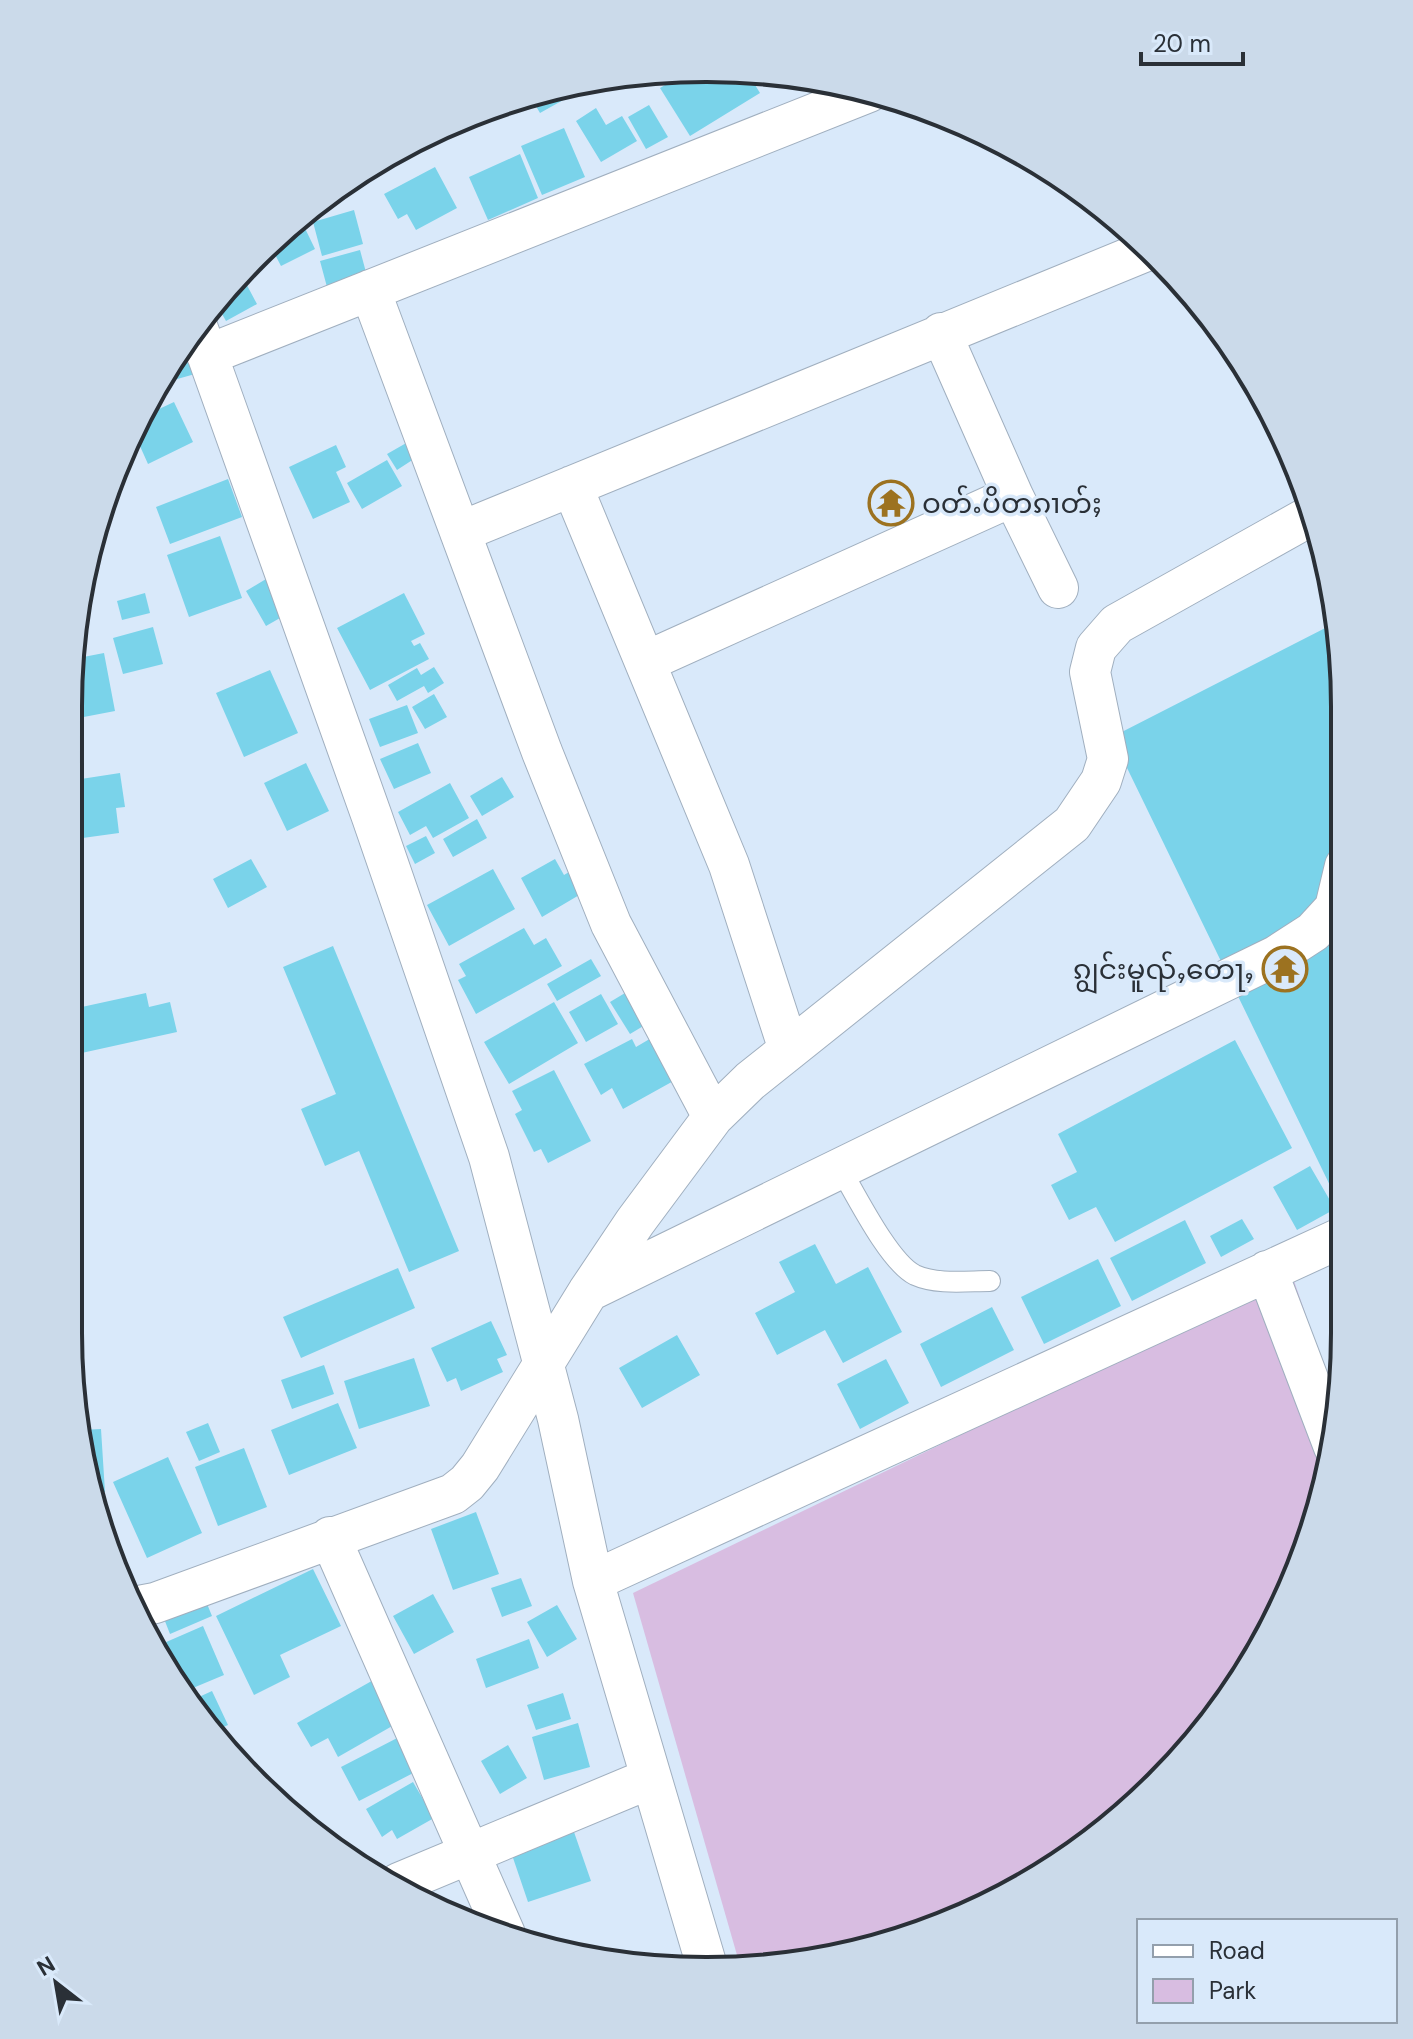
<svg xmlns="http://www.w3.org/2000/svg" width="1413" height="2039" font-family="'DM Sans','Noto Sans Myanmar',sans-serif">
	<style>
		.green { fill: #d8bde1 }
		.building { fill: #7ad3ea }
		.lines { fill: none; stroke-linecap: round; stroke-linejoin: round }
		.service-casing { stroke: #a0afbf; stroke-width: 22 }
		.minor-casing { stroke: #a0afbf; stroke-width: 42 }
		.service { stroke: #fff; stroke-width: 20 }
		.minor { stroke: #fff; stroke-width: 40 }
		.labels { text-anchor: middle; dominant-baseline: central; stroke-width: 7; stroke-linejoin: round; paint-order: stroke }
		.poi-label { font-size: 28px; fill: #2a3037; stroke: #d9e9fa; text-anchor: start }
		.rim { fill: none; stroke: #2a3037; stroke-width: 4 }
	</style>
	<rect width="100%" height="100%" fill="#d9e9fa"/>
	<path class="green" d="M1292 1275 1338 1408 1333 1458 1296 1577 1237 1688 1158 1784 989 1905 831 1959 739 1962 633 1593Z"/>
	<path class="building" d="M707 68 747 72 760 93 690 136 660 88 690 70Z
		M569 84 574 94 540 113 530 96Z
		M649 105 668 137 646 149 628 117Z
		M596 108 606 125 622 116 637 141 601 162 576 121Z
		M564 128 585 177 542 195 521 146Z
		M520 154 538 198 488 220 469 177Z
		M435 167 457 208 416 230 407 214 398 219 384 194Z
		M354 210 363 244 322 256 313 222Z
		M300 218 315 249 281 266 269 243Z
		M360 250 367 276 327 287 320 261Z
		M255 255 263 269 248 277 244 270Z
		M241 274 257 304 226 321 217 305Z
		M187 344 195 374 156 385Z
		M174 402 193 442 148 464 135 435 142 417Z
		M408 442 417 457 397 470 387 454Z
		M336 445 346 467 336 472 350 502 313 519 289 467Z
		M387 460 402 486 362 509 347 483Z
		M228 479 242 517 170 544 156 507Z
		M220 536 242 598 189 617 167 555Z
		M266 579 287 614 266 626 246 591Z
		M80 583 88 623 76 625Z
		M145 593 150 613 122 620 117 601Z
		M404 593 425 634 411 641 414 646 420 643 429 659 370 690 337 628Z
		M1337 622 1345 706V1201L1339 1204 1112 737Z
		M153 627 163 664 123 674 113 638Z
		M104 653 115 711 68 720 73 659Z
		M434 667 444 683 428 693 424 686 397 701 388 685 417 668 421 675Z
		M270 670 298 733 244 757 216 693Z
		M434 694 447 717 425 729 412 707Z
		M407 705 418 733 380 747 369 719Z
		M418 743 431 773 394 789 380 759Z
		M306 763 329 811 287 831 264 783Z
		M120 773 125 807 116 808 119 833 68 840V781Z
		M502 777 514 797 482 816 470 796Z
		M450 783 469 818 433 838 426 826 410 835 398 812Z
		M477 819 487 838 453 857 443 839Z
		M426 836 435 853 415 864 406 846Z
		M251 859 267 887 228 908 213 879Z
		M555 859 564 875 574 869 586 891 542 917 521 878Z
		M493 869 515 909 449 946 427 905Z
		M524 928 534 945 546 938 562 966 476 1014 458 980 466 976 459 964Z
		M333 946 459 1251 409 1272 359 1151 325 1166 301 1109 336 1094 283 967Z
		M591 959 601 976 557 1001 547 984Z
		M635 987 655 1019 630 1034 610 1002Z
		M146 993 149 1007 170 1002 177 1032 68 1056V1010Z
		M601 994 618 1024 586 1042 569 1012Z
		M554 1002 578 1043 509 1084 484 1042Z
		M653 1037 677 1079 623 1109 612 1088 601 1095 584 1064 632 1039 636 1047Z
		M1235 1040 1292 1148 1115 1242 1096 1207 1069 1220 1051 1185 1077 1172 1058 1134Z
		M554 1070 591 1141 548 1163 541 1149 534 1152 515 1114 522 1110 512 1091Z
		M1310 1166 1335 1209 1297 1230 1273 1187Z
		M1242 1219 1254 1239 1221 1257 1210 1236Z
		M1185 1220 1206 1263 1132 1301 1110 1258Z
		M815 1244 836 1284 868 1267 902 1332 843 1363 825 1330 777 1355 755 1313 795 1292 779 1262Z
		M1098 1259 1121 1306 1044 1344 1021 1297Z
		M398 1268 415 1308 301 1358 283 1317Z
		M992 1307 1014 1350 941 1387 920 1344Z
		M491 1321 507 1355 497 1359 503 1372 461 1391 456 1378 447 1382 431 1348Z
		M677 1335 700 1375 642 1408 619 1368Z
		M414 1358 430 1406 359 1429 344 1381Z
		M886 1359 909 1403 860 1429 837 1384Z
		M324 1365 334 1394 292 1409 281 1380Z
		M338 1403 357 1448 289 1475 271 1430Z
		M208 1423 220 1452 199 1461 186 1432Z
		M101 1429 105 1492 89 1493 81 1430Z
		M244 1448 267 1507 218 1526 195 1467Z
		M168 1457 202 1533 147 1558 113 1482Z
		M476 1512 499 1574 453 1590 431 1529Z
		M313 1569 341 1626 280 1655 290 1677 254 1695 216 1616Z
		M521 1578 532 1606 502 1617 491 1588Z
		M203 1594 212 1616 170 1634 161 1611Z
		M433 1594 454 1632 414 1654 393 1616Z
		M557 1605 577 1639 547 1657 527 1622Z
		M203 1626 224 1675 181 1693 175 1687 157 1646Z
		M529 1639 539 1668 486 1688 476 1659Z
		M377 1678 401 1721 338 1757 328 1738 311 1747 297 1723Z
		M212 1691 228 1725 214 1731 188 1702Z
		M563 1693 571 1719 536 1730 527 1705Z
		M578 1723 590 1767 544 1780 532 1737Z
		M403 1735 421 1769 359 1801 341 1767Z
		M508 1745 527 1778 500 1794 481 1761Z
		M413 1782 434 1818 397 1839 392 1830 382 1837 366 1809Z
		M282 1794 296 1819 286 1813 274 1799Z
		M574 1832 591 1881 528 1902 511 1852Z
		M643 1953 650 1965H622Z"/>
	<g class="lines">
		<g class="service-casing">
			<path id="service" d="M840 1168C856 1195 889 1262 915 1275 937 1285 967 1281 990 1281"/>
		</g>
		<g class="minor-casing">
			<path id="minor" d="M370 290 542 752 611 924 713 1117
				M198 329 372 817 489 1157 558 1419 593 1581 706 1963
				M941 333 1013 496 1058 588
				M207 355 869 92
				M572 486 729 865 789 1050
				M460 532 1151 249
				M645 662 1013 496
				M1267 1271 1334 1447
				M591 1290 1276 956 1313 932 1335 908 1345 866
				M330 1537 505 1934
				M593 1581 1345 1236
				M139 1606 155 1603 453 1494 467 1483 480 1467 588 1292 635 1222 713 1117 750 1081 1072 824 1101 781 1108 759 1090 672 1096 648 1117 624 1310 516
				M399 1883 651 1778"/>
		</g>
		<use href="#service" class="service"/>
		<use href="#minor" class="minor"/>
	</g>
	<defs>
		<g id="temple-ring" transform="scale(2.3)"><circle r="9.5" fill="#d9e9fa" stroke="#9c7220" stroke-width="1.5"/><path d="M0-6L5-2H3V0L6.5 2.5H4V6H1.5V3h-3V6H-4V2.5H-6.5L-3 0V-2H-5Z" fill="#9c7220"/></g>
	</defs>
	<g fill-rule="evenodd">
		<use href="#temple-ring" x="891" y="503"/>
		<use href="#temple-ring" x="1285" y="969"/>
	</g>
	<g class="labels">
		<g class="poi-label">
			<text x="922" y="503">ဝတ်ႉပိတၵၢတ်ႈ</text>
			<text x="1254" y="969" text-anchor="end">ၵျွင်းမူၺ်ႇတေႃႇ</text>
		</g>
	</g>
	<path d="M0 0H1413V2039H0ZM706 82H707A624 624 0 0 1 1331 706V1333A624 624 0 0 1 707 1957H706A624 624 0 0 1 82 1333V706A624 624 0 0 1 706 82Z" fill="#cbdaea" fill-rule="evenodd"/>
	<path class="rim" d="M706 82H707A624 624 0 0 1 1331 706V1333A624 624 0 0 1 707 1957H706A624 624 0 0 1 82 1333V706A624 624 0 0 1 706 82Z"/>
	<rect x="1137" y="1919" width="260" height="104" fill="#d9e9fa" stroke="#939fac" stroke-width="2"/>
	<rect x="1153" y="1945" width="40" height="12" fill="#ffffff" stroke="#939fac" stroke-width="2"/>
	<text x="1209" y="1959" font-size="24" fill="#2a3037">Road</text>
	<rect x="1153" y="1979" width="40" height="24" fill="#d8bde1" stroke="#939fac" stroke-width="2"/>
	<text x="1209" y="1999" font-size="24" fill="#2a3037">Park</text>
	<g transform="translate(56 1983) rotate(329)" stroke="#d9e9fa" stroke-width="6" paint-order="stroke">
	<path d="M0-6L14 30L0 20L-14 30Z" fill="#2a3037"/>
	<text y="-12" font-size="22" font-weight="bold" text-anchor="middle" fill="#2a3037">N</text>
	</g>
	<path d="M1141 52v12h102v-12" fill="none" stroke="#2a3037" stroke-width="4"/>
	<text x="1153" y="52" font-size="24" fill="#2a3037" stroke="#d9e9fa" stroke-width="6" paint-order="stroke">20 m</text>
</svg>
